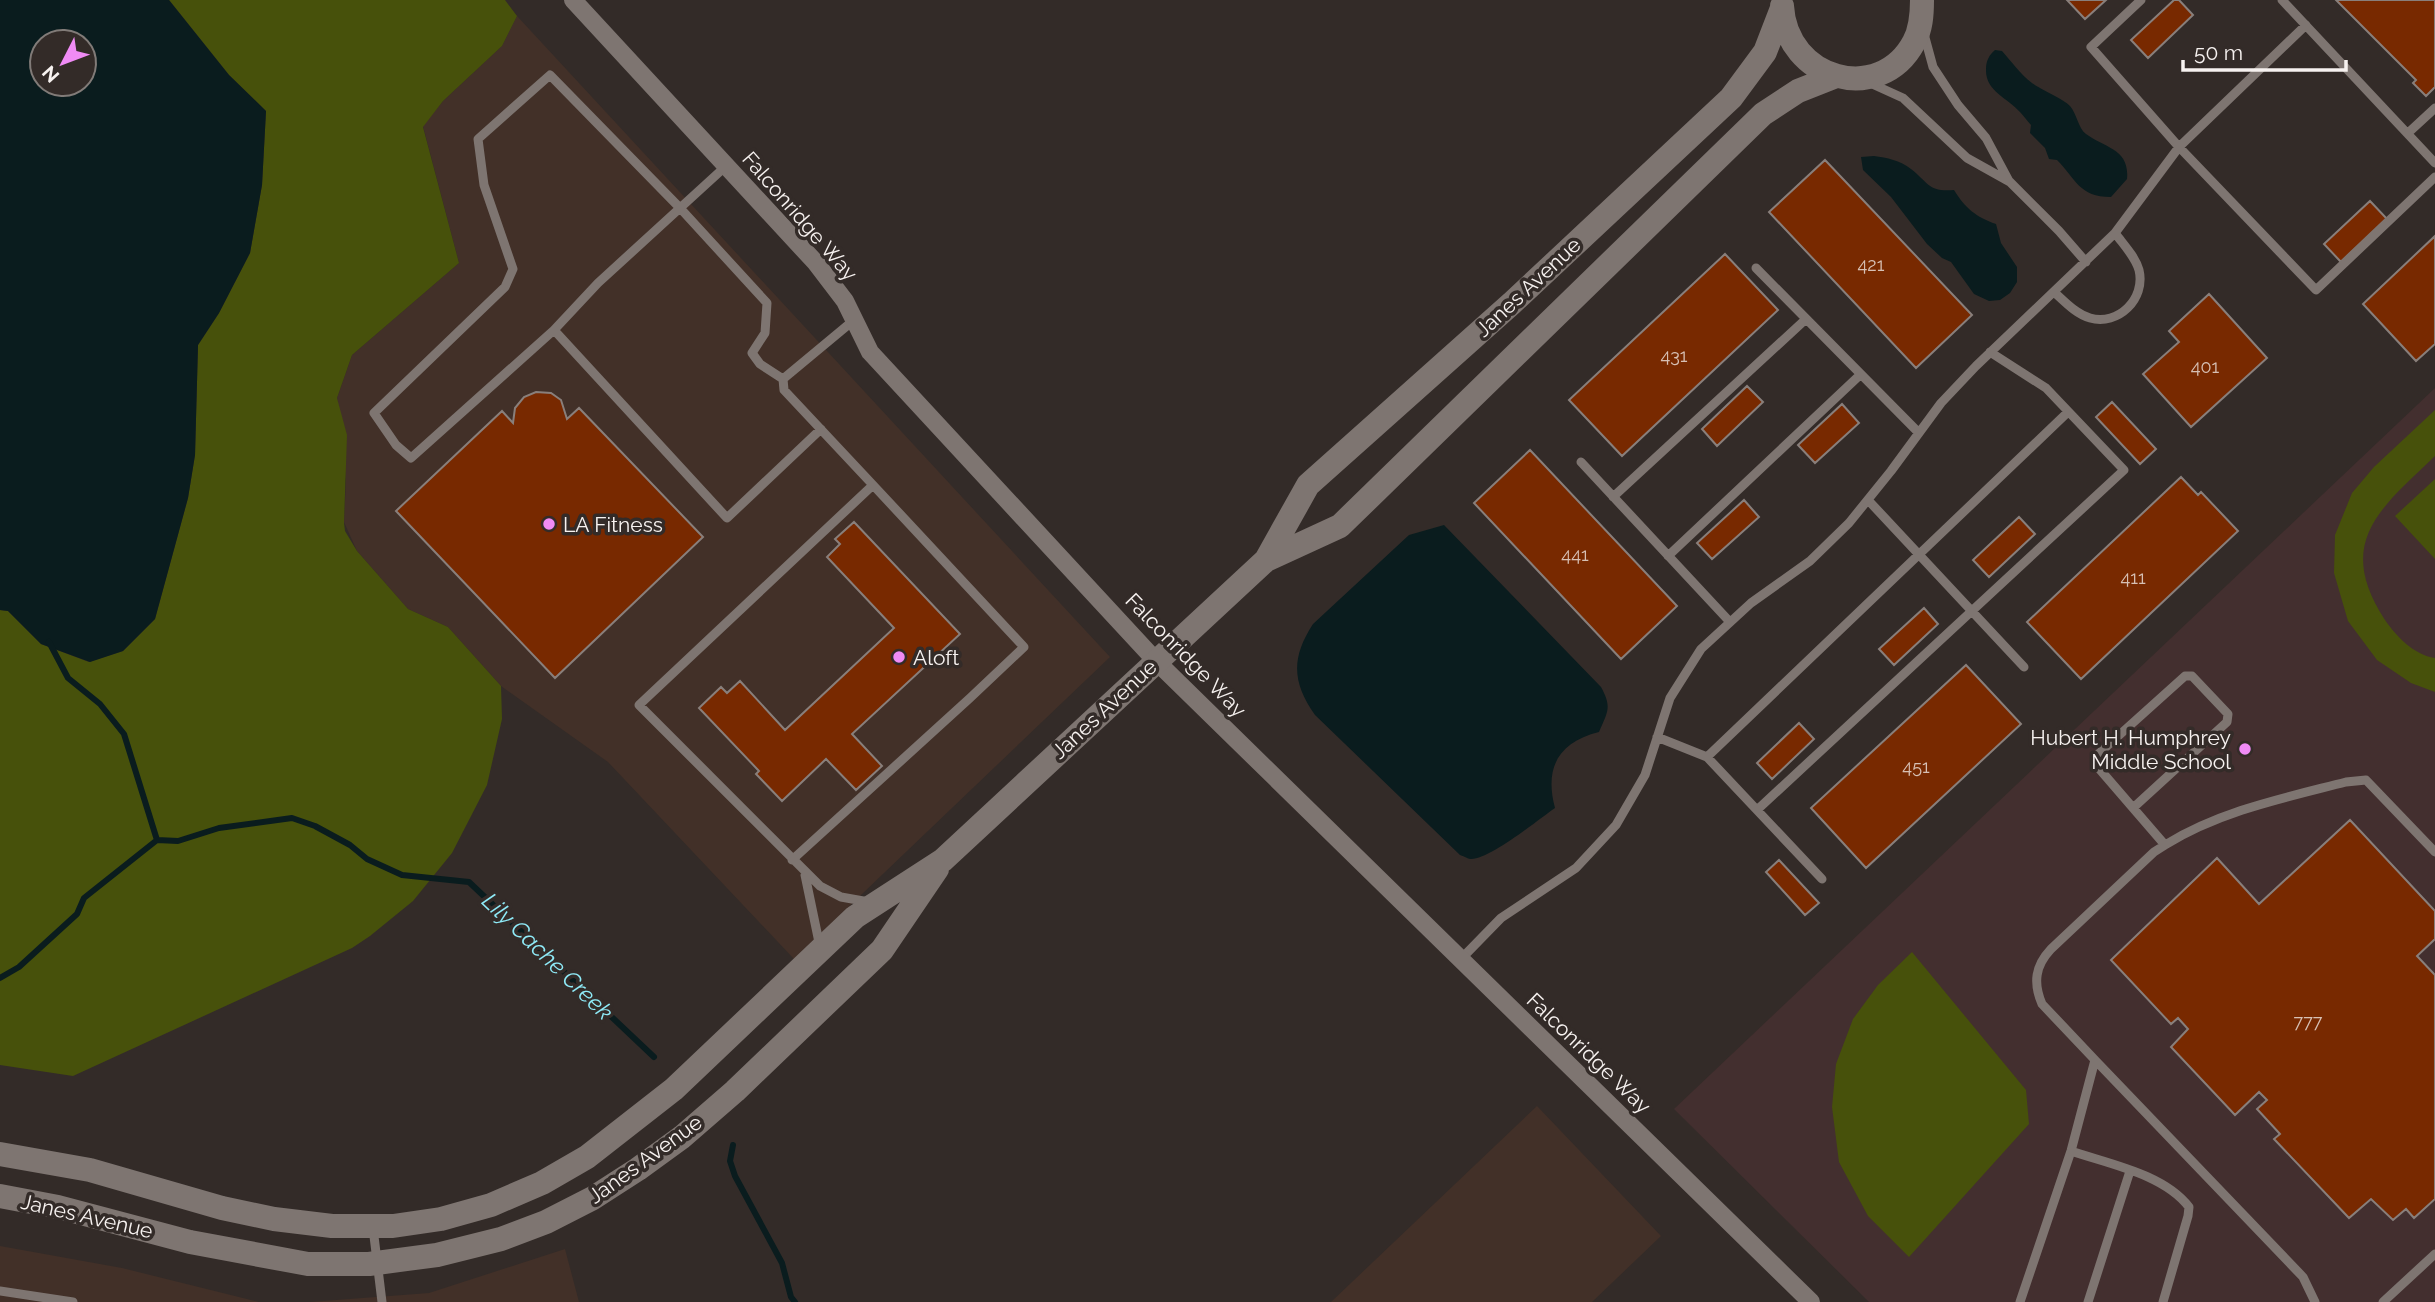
<svg xmlns="http://www.w3.org/2000/svg" width="2435" height="1302" font-family="Raleway,sans-serif">
	<style>
		.commercial { fill: #423028 }
		.education { fill: #432f2f }
		.green { fill: #47510b }
		.water { fill: #0a1c1e; fill-rule: evenodd }
		.lines { fill: none; stroke-linecap: round; stroke-linejoin: round }
		.stream { stroke: #0a1c1e; stroke-width: 6 }
		.building { fill: #782900; stroke: #897f7b; stroke-width: 2 }
		.lane { stroke: #7e7571; stroke-width: 9 }
		.street { stroke: #7e7571; stroke-width: 18 }
		.secondary { stroke: #7e7571; stroke-width: 24 }
		.poi-dot { fill: #f08bf5; stroke: #332b28; stroke-width: 2.5 }
		.labels { text-anchor: middle; dominant-baseline: central; stroke-width: 7; stroke-linejoin: round; paint-order: stroke }
		.number-label { font-size: 18px; fill: #d7c0b4 }
		.street-label { font-size: 21px; fill: #f7f2f0; stroke: #332b28 }
		.poi-label { font-size: 21px; fill: #f7f2f0; stroke: #332b28; text-anchor: start }
		.water-label { font-size: 23px; font-style: italic; fill: #8febf8; stroke: #332b28 }
	</style>
	<rect width="100%" height="100%" fill="#332b28"/>
	<path class="commercial" d="M517 16 1110 657 794 959 608 762 501 686 448 627 408 609 357 551 344 522 346 480 337 398 352 355 459 263 423 126 443 101 502 46Z
		M1537 1106 1661 1236 1592 1302H1331Z
		M0 1246 122 1268 259 1302H0Z
		M565 1249 579 1302H310L429 1293Z"/>
	<path class="education" d="M2435 388V1302H1869L1674 1109Z"/>
	<path class="green" d="M169 0H505L517 16 502 46 443 101 423 127 459 263 352 355 337 398 347 435 344 523 345 531 357 551 408 609 448 627 501 686 502 719 487 785 452 853 413 901 370 936 352 948 73 1076 0 1065V610L8 611 41 644 89 662 123 651 155 619 188 498 195 455 198 345 219 313 250 253 262 185 266 111 229 75Z
		M2435 410V456C2381 508 2334 542 2385 620 2396 636 2414 655 2435 658V692L2411 683 2377 660 2348 621 2334 573 2335 535 2352 493 2374 467Z
		M2435 479V559L2395 516Z
		M1912 952 2026 1090 2029 1124 1909 1257 1868 1216 1839 1162 1832 1107 1836 1064 1853 1019 1878 985Z"/>
	<path class="water" d="M0 0H169L229 75 266 111 262 185 250 253 219 313 198 345 195 455 188 498 155 619 123 651 90 662 41 644 8 611 0 610ZM42 42H84V84H42Z
		M1995 50 2002 51C2012 62 2020 74 2032 83 2041 90 2064 99 2070 106 2077 114 2078 128 2086 134 2105 148 2130 149 2127 179L2111 197C2079 197 2076 179 2057 160L2049 159 2045 148 2030 133 2031 125C2027 121 2024 116 2020 112 2008 98 1985 91 1986 69 1986 61 1989 55 1995 50Z
		M1874 156C1887 158 1900 160 1911 169 1929 183 1928 192 1954 190 1965 208 1976 217 1996 224L2001 243 2017 267V282L2010 293 2000 300 1989 301 1974 294 1951 262 1942 258 1927 244 1891 197 1863 170 1861 157Z
		M1444 525 1601 687C1612 707 1608 711 1599 732 1559 742 1544 767 1555 808 1539 819 1488 861 1470 859 1469 859 1461 855 1460 855L1315 715C1292 682 1291 658 1313 624L1409 535Z"/>
	<g class="lines">
		<path class="stream" d="M49 642 68 678 100 704 124 734 157 840
			M0 978 19 967 77 914 84 898 157 840 178 841 219 828 292 818 315 826 350 845 367 859 402 875 469 882 654 1057
			M733 1145 730 1161 735 1176 782 1263 791 1297 795 1302"/>
	</g>
	<path class="building" d="M2067 0H2106L2085 19Z
		M2174 0H2179L2193 15 2148 58 2131 40Z
		M2336 0H2435V87L2426 96 2413 83 2416 80Z
		M1825 160 1972 315 1916 368 1769 212Z
		M2370 201 2387 219 2341 262 2324 244Z
		M2435 236V344L2416 361 2363 304Z
		M1725 254 1778 310 1622 456 1569 400Z
		M2209 294 2267 358 2191 427 2143 374 2179 342 2169 331Z
		M1747 386 1763 402 1717 446 1702 429Z
		M536 392 551 393 561 400 567 419 579 408 703 537 555 678 396 511 502 411 513 423 515 408 524 397Z
		M2112 402 2156 449 2140 464 2096 417Z
		M1842 404 1859 423 1815 463 1798 445Z
		M1530 450 1677 606 1621 659 1474 503Z
		M2181 477 2198 495 2201 492 2238 531 2081 679 2027 622Z
		M1744 500 1759 517 1712 559 1697 543Z
		M2019 517 2035 534 1989 577 1973 560Z
		M854 522 960 634 852 734 882 766 856 790 826 759 782 801 756 774 759 771 699 708 721 687 727 693 740 681 785 730 894 628 827 557 840 544 835 539Z
		M1924 608 1938 624 1894 665 1879 649Z
		M1966 665 2021 724 1866 868 1811 808Z
		M1799 723 1814 739 1772 779 1757 763Z
		M2350 820 2435 911V939L2417 956 2435 975V1199L2414 1218 2406 1209 2393 1220 2371 1199 2349 1218 2274 1139 2280 1134 2257 1109 2267 1100 2259 1092 2235 1115 2171 1047 2188 1029 2178 1018 2171 1024 2111 960 2217 858 2259 904Z
		M1779 860 1819 903 1805 915 1766 872Z"/>
	<g class="lines">
		<path class="lane" d="M2141 0 2091 47 2179 147 2316 290 2435 177
			M2282 0 2435 163
			M1924 34 1933 67 1958 105 1986 138 2009 181
			M1870 83 1903 98 1967 158 2010 182 2059 231 2086 262
			M2408 133 2435 108
			M726 166 680 208 767 303 765 333 752 353 760 364 783 379
			M1756 268 1919 433
			M2054 292C2065 302 2076 314 2090 318 2118 326 2146 299 2139 270 2135 256 2123 244 2115 233
			M854 320 783 379 784 390 873 485 639 705 820 886 841 897 869 902
			M554 330 598 283 680 208 550 75 478 139 484 185 513 269 505 287 374 413 396 445 411 458 554 330 727 518 821 429
			M1581 462 1730 622
			M1613 497 1806 319
			M1868 500 2024 667
			M1668 556 1861 374
			M1657 737 1707 757 1822 879
			M1707 757 2068 412
			M1757 810 2124 470 2046 388 1990 352
			M2165 845C2220 811 2284 798 2346 782L2366 780 2435 852
			M792 860 970 698 1024 647 873 485
			M805 875 820 947
			M1461 959 1501 918 1576 868 1616 825 1645 775 1670 698 1701 649 1751 603 1810 561 1849 523 1891 471 1941 403 1976 366 2115 233 2179 147 2306 25
			M2095 1060 2303 1277 2315 1302
			M2071 1151C2109 1164 2164 1174 2189 1207L2188 1216 2163 1302
			M373 1228 382 1302
			M0 1291 73 1302
			M2020 1302 2071 1151 2095 1060 2042 1004C2033 983 2035 966 2051 949L2154 852 2165 845 2096 765V756L2185 676H2192L2228 714 2227 722 2133 808
			M2088 1302 2130 1171
			M2383 1302 2435 1254"/>
		<path class="street" d="M573 0 816 263 845 301 870 352 1156 661 1811 1302"/>
		<path class="secondary" d="M1782 6C1786 80 1880 106 1914 42 1921 29 1922 15 1922 0
			M1266 560 1340 526 1763 114 1798 91 1836 76
			M0 1154 90 1170 222 1208 274 1219 332 1226H393L441 1219 491 1205 542 1183 587 1157 674 1089 855 917 943 860 1266 560 1308 485 1512 303 1731 98 1765 52 1782 8
			M0 1196 58 1207 190 1242 308 1264H369L437 1255 501 1239 546 1222 593 1198 638 1169 682 1137 735 1091 882 950 937 869"/>
	</g>
	<g class="poi-dot">
		<circle cx="549" cy="524" r="7"/>
		<circle cx="899" cy="657" r="7"/>
		<circle cx="2245" cy="749" r="7"/>
	</g>
	<g class="labels">
		<g class="number-label">
			<text x="1871" y="264">421</text>
			<text x="1674" y="355">431</text>
			<text x="2205" y="366">401</text>
			<text x="1575" y="554">441</text>
			<text x="2133" y="577">411</text>
			<text x="1916" y="766">451</text>
			<text x="2308" y="1021">777</text>
		</g>
		<g class="street-label">
			<text transform="translate(800 216) rotate(49)">Falconridge Way</text>
			<text transform="translate(1528 287) rotate(-43)">Janes Avenue</text>
			<text transform="translate(1186 655) rotate(46)">Falconridge Way</text>
			<text transform="translate(1104 709) rotate(-43)">Janes Avenue</text>
			<text transform="translate(1589 1053) rotate(44)">Falconridge Way</text>
			<text transform="translate(645 1159) rotate(-36)">Janes Avenue</text>
			<text transform="translate(87 1216) rotate(13)">Janes Avenue</text>
		</g>
		<g class="poi-label">
			<text x="563" y="524">LA Fitness</text>
			<text x="913" y="657">Aloft</text>
			<text x="2231" y="737" text-anchor="end">Hubert H. Humphrey<tspan x="2231" dy="24">Middle School</tspan></text>
		</g>
		<g class="water-label">
			<text transform="translate(548 956) rotate(44)">Lily Cache Creek</text>
		</g>
	</g>
	<g transform="translate(63 63) rotate(228)"><circle r="33" fill="#332b28" stroke="#817b78" stroke-width="2"/>
	<path d="M0-5L12 26L0 18L-12 26Z" fill="#f08bf5"/>
	<text y="-10" font-size="19" font-weight="bold" text-anchor="middle" fill="#f7f2f0">N</text>
	</g>
	<path d="M2183 60v10h163v-10" fill="none" stroke="#f7f2f0" stroke-width="3.5"/>
	<text x="2194" y="60" font-size="21" fill="#f7f2f0" stroke="#332b28" stroke-width="5" paint-order="stroke">50 m</text>
</svg>
